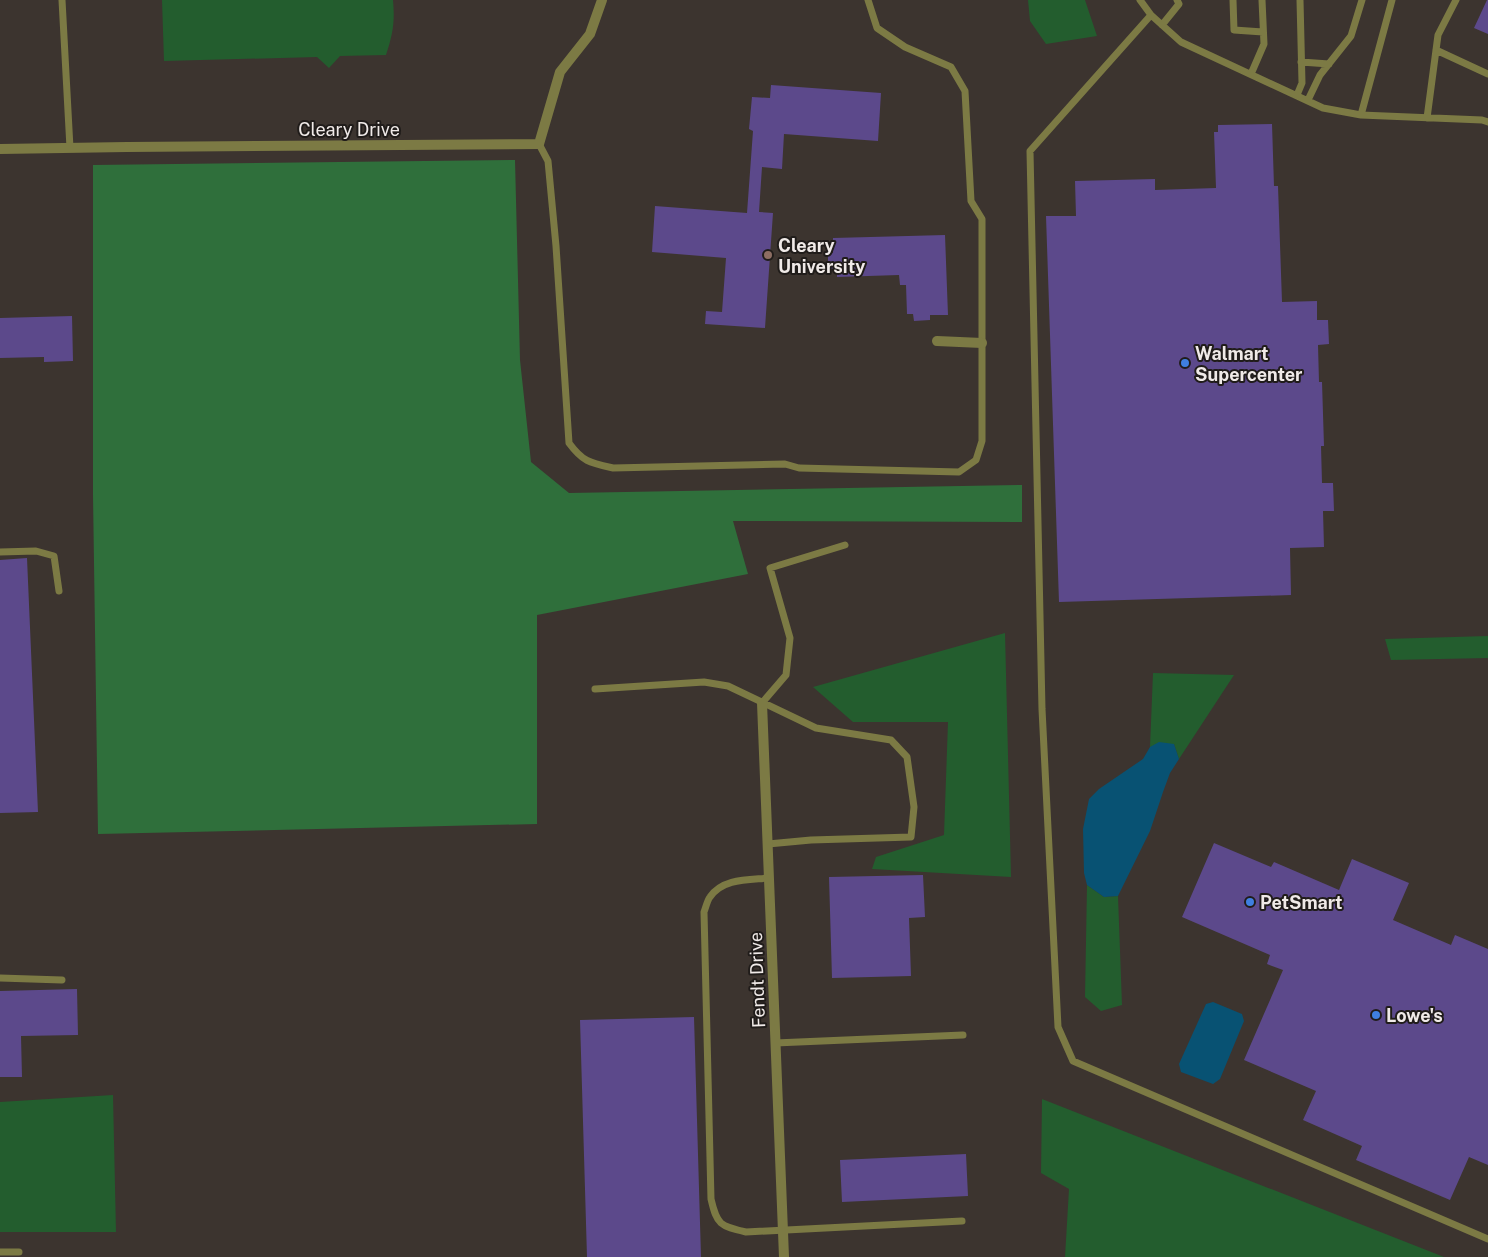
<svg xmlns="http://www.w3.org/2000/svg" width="1488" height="1257" font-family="'Public Sans',sans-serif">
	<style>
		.green { fill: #235d2e }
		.forest { fill: #2f6f3b }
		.water { fill: #085273 }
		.building { fill: #5c498b }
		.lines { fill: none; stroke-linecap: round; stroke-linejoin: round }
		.service { stroke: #7c7a44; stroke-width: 7 }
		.minor { stroke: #7c7a44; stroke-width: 10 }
		.education-dot { fill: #8d6e63; stroke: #201c1a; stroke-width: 2 }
		.shop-dot { fill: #3f7fe0; stroke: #201c1a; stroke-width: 2 }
		.labels { text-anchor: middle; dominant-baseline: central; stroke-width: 4; stroke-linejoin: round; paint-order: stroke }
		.street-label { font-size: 18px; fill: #f0eae8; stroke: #201c1a }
		.poi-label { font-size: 18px; font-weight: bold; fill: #f0eae8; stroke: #201c1a; text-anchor: start }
	</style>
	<rect width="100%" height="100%" fill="#3c342f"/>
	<path class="green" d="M162 0H393C395 22 393 34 386 55L340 56 329 68 317 57 164 61Z
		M1028 0H1085L1097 36 1046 44 1030 21Z
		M1005 633 1011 877 872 869 876 857 944 835 948 722H853L813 687Z
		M1488 636V658L1391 660 1385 639Z
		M1153 673 1234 675 1179 759 1174 744 1150 747Z
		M1087 885 1104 897 1118 896 1122 1005 1101 1011 1085 997Z
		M113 1095 116 1232H0V1102Z
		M1042 1099 1444 1257H1065L1069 1189 1041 1173Z"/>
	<path class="forest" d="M515 160 520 360 531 462 569 493 1022 485V522L733 521 748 574 537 615V824L98 834 93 495V165Z"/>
	<path class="water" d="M1159 742 1174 744 1179 759 1170 773 1163 792 1150 831 1118 896 1104 897 1087 885 1084 873 1083 829 1089 799 1099 789 1143 759 1150 747Z
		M1213 1002 1242 1014 1244 1021 1220 1079 1213 1084 1181 1072 1179 1064 1206 1004Z"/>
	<path class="building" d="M1487 0H1488V34L1474 28Z
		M771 85 881 93 878 141 784 134 782 169 762 167 759 212 773 213 765 328 705 324 706 311 722 312 726 258 652 252 655 206 747 213 753 131 749 129 752 97 770 98Z
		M1272 124 1274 186H1278L1282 302 1317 301V320H1328L1329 344 1318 345 1319 382H1322L1324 446H1321L1322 483H1333L1334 511H1323L1324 547 1290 548 1291 595 1059 602 1046 216H1076L1075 181 1155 179V190L1216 188 1214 132H1218V125Z
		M945 235 948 315H930V320L914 321 913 314H907L906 285H900L899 275 837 277V269H828V253H833V238Z
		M72 316 73 361 44 362V357L0 358V318Z
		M27 558 38 812 0 813V560Z
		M1214 843 1271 867 1274 862 1339 890 1352 859 1409 883 1393 920 1451 945 1455 935 1488 949V1165L1469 1157 1450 1200 1356 1160 1362 1146 1303 1120 1316 1091 1244 1060 1283 970 1267 964 1270 955 1182 917Z
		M923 875 925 917 909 918 911 976 832 978 829 877Z
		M77 989 78 1035 21 1036 22 1077H0V991Z
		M694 1017 701 1257H587L580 1020Z
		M966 1154 968 1196 842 1202 840 1160Z"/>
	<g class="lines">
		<path class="service" d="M62 0 70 148
			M1140 0 1151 15 1181 42 1323 108 1361 115 1482 120 1488 122
			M1233 0 1234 30 1263 32
			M1151 15 1030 151 1042 709 1058 1027 1073 1061 1488 1239
			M1162 25 1179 4 1177 0
			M1436 50 1488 74
			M1301 62 1329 64
			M1251 74 1264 44 1262 0
			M1297 95 1302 83 1300 0
			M1308 100 1320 75 1351 36 1362 0
			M1361 115 1392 0
			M1427 118 1438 35 1456 0
			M539 144 548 161 556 246 569 443C583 462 590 463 613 468L785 464 799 468 959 472 976 460 982 441V219L971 201 965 91 951 67 905 47 877 28 868 0
			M0 552 36 551 54 556 59 591
			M595 689 704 682 728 686 816 728 891 740 907 757 914 807 911 837 811 840 768 844
			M762 703 786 675 790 638 770 568 845 545
			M769 878C749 880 723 878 710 897 707 901 706 907 704 912L711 1199C717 1225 720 1226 746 1232L962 1221
			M0 978 62 980
			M775 1043 963 1035
			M0 1252H19"/>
		<path class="minor" d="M0 149 127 147 539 144 560 72 590 34 602 0
			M937 341 982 343
			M762 703 784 1257"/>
	</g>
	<circle class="education-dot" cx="768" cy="255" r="5"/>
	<g class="shop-dot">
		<circle cx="1185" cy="363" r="5"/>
		<circle cx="1250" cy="902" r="5"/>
		<circle cx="1376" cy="1015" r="5"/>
	</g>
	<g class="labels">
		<g class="street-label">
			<text x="349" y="129">Cleary Drive</text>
			<text transform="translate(757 980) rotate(-92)">Fendt Drive</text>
		</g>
		<g class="poi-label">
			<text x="778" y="245">Cleary<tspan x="778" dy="21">University</tspan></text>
			<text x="1195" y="353">Walmart<tspan x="1195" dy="21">Supercenter</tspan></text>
			<text x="1260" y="902">PetSmart</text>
			<text x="1386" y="1015">Lowe's</text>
		</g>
	</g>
</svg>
